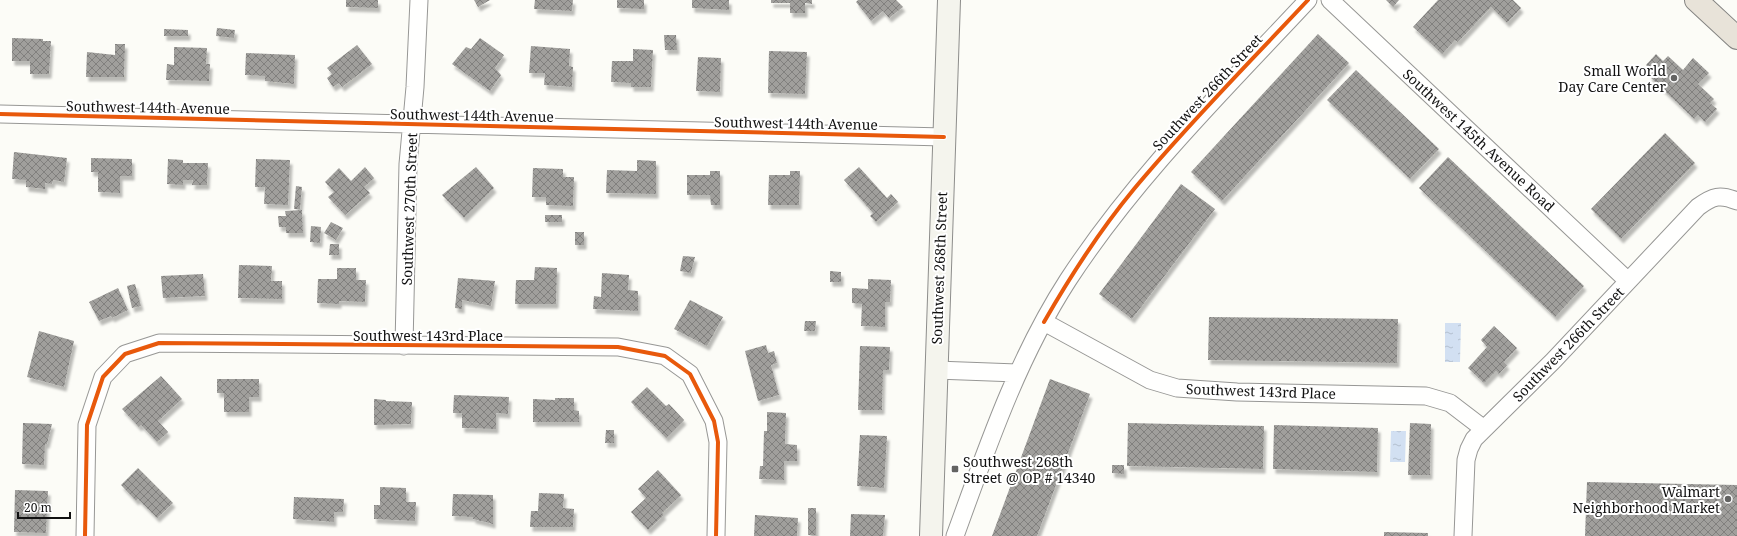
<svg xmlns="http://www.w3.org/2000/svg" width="1737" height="536" font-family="'Noto Serif',serif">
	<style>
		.water { fill: url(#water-ripples) }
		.building { fill: url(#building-cross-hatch); filter: url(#shadow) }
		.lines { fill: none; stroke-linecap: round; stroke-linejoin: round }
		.street-casing { stroke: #979795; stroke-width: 19 }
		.secondary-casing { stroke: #8d8d8b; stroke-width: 24 }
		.highway-casing { stroke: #848482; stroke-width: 24 }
		.street { stroke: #fffffe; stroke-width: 17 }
		.secondary { stroke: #f4f4ed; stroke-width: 22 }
		.highway { stroke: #e8e3d9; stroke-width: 22 }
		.cycleway-casing { stroke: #fff; stroke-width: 6 }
		.cycleway { stroke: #e8590c; stroke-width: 4 }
		.poi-dot { fill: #636362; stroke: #fff; stroke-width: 1.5 }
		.labels { text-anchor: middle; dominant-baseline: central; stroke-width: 4; stroke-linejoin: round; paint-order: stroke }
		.poi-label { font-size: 14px; fill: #111; stroke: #fff; text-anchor: end }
		.street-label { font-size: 14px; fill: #111; stroke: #fff }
	</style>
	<defs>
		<pattern id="water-ripples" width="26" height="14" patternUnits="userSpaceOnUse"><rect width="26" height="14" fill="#d2e0f2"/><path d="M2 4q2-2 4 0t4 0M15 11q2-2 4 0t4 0" fill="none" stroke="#b3bfce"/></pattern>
		<pattern id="building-cross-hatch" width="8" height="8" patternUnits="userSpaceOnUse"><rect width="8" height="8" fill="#a09f9c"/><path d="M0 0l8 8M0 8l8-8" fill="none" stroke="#81807e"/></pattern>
		<filter id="shadow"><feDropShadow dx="2.5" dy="4.5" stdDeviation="1" flood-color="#0004"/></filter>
	</defs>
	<rect width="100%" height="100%" fill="#fcfcf7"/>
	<path class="water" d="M1445 323H1461L1460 362H1445Z
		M1391 431H1406L1405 462H1390Z"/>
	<path class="building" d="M346 0H378V8L346 7Z
		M474 0H490L478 7Z
		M535 0H573L572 11 534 9Z
		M617 0H644V9L617 8Z
		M692 0H729V10L692 8Z
		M771 0H812V4L805 3V13H790V3H771Z
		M858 0H896L903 7 889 18 883 11 871 21 856 2Z
		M1386 0H1399L1393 7Z
		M1438 0H1513L1521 8 1507 23 1491 7 1458 42 1455 40 1442 54 1413 27Z
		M217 28 235 30 234 38 216 36Z
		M164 29 188 30V36H164Z
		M1318 34 1349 63 1222 201 1191 172Z
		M664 35H676L677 50H665Z
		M12 38 43 39V41H51L49 74H30V61H12Z
		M480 38 504 55 495 68 501 75 490 91 452 64 466 47 471 49Z
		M115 44H125L124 77H86L87 52 115 55Z
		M357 45 372 64 342 87 339 83 333 87 327 78 332 74 327 68Z
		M531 46 570 49 569 66 573 67 572 87 544 85 545 73H529Z
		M174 47 207 48 206 64H210L209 81 166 80 167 64 174 65Z
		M633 49 653 50 651 87H631V83L611 82 612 61H633Z
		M769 51 807 52 805 94 768 93Z
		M246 53 295 55 294 84 265 81V76L245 75Z
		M1656 54 1663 61 1668 56 1683 70 1693 58 1709 73 1698 84 1714 99 1710 103 1717 109 1705 122 1698 115 1694 119 1649 76 1653 71 1646 65Z
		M698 57 721 58 720 92 696 91Z
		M1356 70 1439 149 1410 179 1327 100Z
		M1665 133 1695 163 1621 239 1591 209Z
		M14 152 67 158 64 182 53 180 52 184 45 183V189L26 187V180L12 179Z
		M1448 157 1584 286 1555 317 1419 188Z
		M91 158 132 159V176H120V193L98 192V172H91Z
		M168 159 183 160V163H208L207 185H192L193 180H183V185L167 184Z
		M256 159 290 160 288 205 264 204 265 187H255Z
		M637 160 656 161V194L606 193 607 170 637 171Z
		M365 167 374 178 364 187 370 193 345 215 328 197 334 192 325 182 339 168 351 181Z
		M476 167 494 188 464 218 442 195Z
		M859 167 887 198 891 194 898 202 876 222 870 216 873 213 844 180Z
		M533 168 563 169V177H574L573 206 546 205V197H532Z
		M710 171H720V205H711L710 195H687V175H710Z
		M790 171H800L799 205H768L769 175H790Z
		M1181 184 1215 209 1132 319 1099 294Z
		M296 186 302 187 300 209H294Z
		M302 210 303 233H286V227H279L278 216H286L285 211Z
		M545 215H562V222H545Z
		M331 222 343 228 336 240 324 233Z
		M311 226 321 227 320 243 310 242Z
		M575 232H584V245H575Z
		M330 244H339V255H329Z
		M683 256 695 257 691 273 680 271Z
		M239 265 272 266 271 281H282V299L238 298Z
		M535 267 557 268 556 304H515L516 280H534Z
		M337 268H356V280H366L365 302 339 301V304L317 303 318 279H337Z
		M830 271 841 272V282H830Z
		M602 273 629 275 628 290 638 291V311L593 309 594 296 601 297Z
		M203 274 205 296 163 298 161 276Z
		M458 278 495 281 491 306 462 300V309L455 308Z
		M868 279 891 280 890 302H885V327L861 326 862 304 852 303V288L868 289Z
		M135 284 141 306 132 308 127 286Z
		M118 288 128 310 112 318 111 316 99 321 89 302Z
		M690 300 723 317 707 346 674 329Z
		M1209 317 1398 319 1397 363 1208 360Z
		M805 321H816L815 331H804Z
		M1494 326 1517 348 1504 362 1507 365 1499 374 1496 371 1484 383 1468 368 1487 347 1481 340Z
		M39 331 74 341 64 387 27 377Z
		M766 345 768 353 774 351 777 363 771 365 779 395 758 401 745 351Z
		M860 346 890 347 889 370H883L882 410H858Z
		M161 376 182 399 158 421 168 432 157 442 141 425 139 427 122 409Z
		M217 379H259V397H249V412H224V393H217Z
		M1050 379 1090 394 1037 536H992Z
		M647 387 666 406 669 404 684 420 666 438 631 402Z
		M454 395 509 397 508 414 496 413V429L462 428V413H453Z
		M555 398H574V410L579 411V422H533V399L555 400Z
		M374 399 386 400V401L412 402 411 424 374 425Z
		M767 412 786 413 785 444 797 445V461H784V480L759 479 760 466H763L764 431H767Z
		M23 423 52 424 47 444H45L44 465 22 464Z
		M1128 423 1264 426 1263 469 1127 466Z
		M1410 423 1431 424 1430 475H1408Z
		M1274 425 1378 428 1377 472 1273 469Z
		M606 430H614V443H605Z
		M860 435 887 436 884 488 857 486Z
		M1112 465H1124V474L1112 473Z
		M138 468 173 503 157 518 138 499 136 501 121 485Z
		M658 470 681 495 662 513 664 515 648 530 631 512 646 498 638 489Z
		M1587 482 1737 485V536H1585Z
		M380 487 406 488V502H416L415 521 374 519V505H380Z
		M15 490 48 491 46 533 14 532Z
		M539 493 564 494 563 508 574 509 573 527H530L531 511H538Z
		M453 494 493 495V524L473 519V517L452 516Z
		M294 497 344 499 343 512H334V522L293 519Z
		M808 508H816V535H808Z
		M851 514 885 515 883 536H850Z
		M755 515 798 518 797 536H754Z
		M1384 532 1428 533V536H1384Z"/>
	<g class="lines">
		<g class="street-casing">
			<path id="street" d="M1330 0 1628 281
				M0 114 944 137
				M1044 322 1150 380 1177 388 1237 392 1426 396 1450 403 1484 429
				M404 346 408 164 415 87 419 0
				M936 370 1017 373
				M85 536 87 425 103 377 125 354 159 343 618 347 665 356 690 374 714 421 718 442 716 536
				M955 536C987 448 1017 359 1068 280 1136 176 1224 90 1308 0
				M1463 536 1466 460 1469 449 1474 439 1553 361 1698 207C1713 196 1720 194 1737 201"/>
		</g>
		<g class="secondary-casing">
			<path id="secondary" d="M931 536 949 0"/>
		</g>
		<g class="highway-casing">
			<path id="highway" d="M1696 0 1737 38"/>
		</g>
		<use href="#street" class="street"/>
		<use href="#secondary" class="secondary"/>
		<use href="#highway" class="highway"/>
		<g class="cycleway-casing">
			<path id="cycleway" d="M0 114 944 137
				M1044 322C1071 275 1100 230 1134 189 1189 123 1250 62 1308 0
				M85 536 87 425 103 377 125 354 159 343 618 347 665 356 690 374 714 421 718 442 716 536"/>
		</g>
		<use href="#cycleway" class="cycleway"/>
	</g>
	<g class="poi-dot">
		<circle cx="1674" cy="78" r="4"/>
		<rect x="951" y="465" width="8" height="8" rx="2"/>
		<circle cx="1728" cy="499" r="4"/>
	</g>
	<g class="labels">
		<g class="poi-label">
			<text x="1666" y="70">Small World<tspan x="1666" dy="16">Day Care Center</tspan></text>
			<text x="963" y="461" text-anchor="start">Southwest 268th<tspan x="963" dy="16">Street @ OP # 14340</tspan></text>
			<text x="1720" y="491">Walmart<tspan x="1720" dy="16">Neighborhood Market</tspan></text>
		</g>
		<g class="street-label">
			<text transform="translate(1207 92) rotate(-47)">Southwest 266th Street</text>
			<text transform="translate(148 107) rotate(1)">Southwest 144th Avenue</text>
			<text transform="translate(472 115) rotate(1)">Southwest 144th Avenue</text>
			<text transform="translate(796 123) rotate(1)">Southwest 144th Avenue</text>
			<text transform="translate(1479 140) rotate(43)">Southwest 145th Avenue Road</text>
			<text transform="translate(409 209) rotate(-88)">Southwest 270th Street</text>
			<text transform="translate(939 268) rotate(-88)">Southwest 268th Street</text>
			<text x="428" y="335">Southwest 143rd Place</text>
			<text transform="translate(1568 344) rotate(-46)">Southwest 266th Street</text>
			<text transform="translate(1261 391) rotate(2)">Southwest 143rd Place</text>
		</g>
	</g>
	<path d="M18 512v6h52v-6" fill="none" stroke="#111111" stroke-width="2"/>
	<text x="24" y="512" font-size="12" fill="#111111" stroke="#ffffff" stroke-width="3" paint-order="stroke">20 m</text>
</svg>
